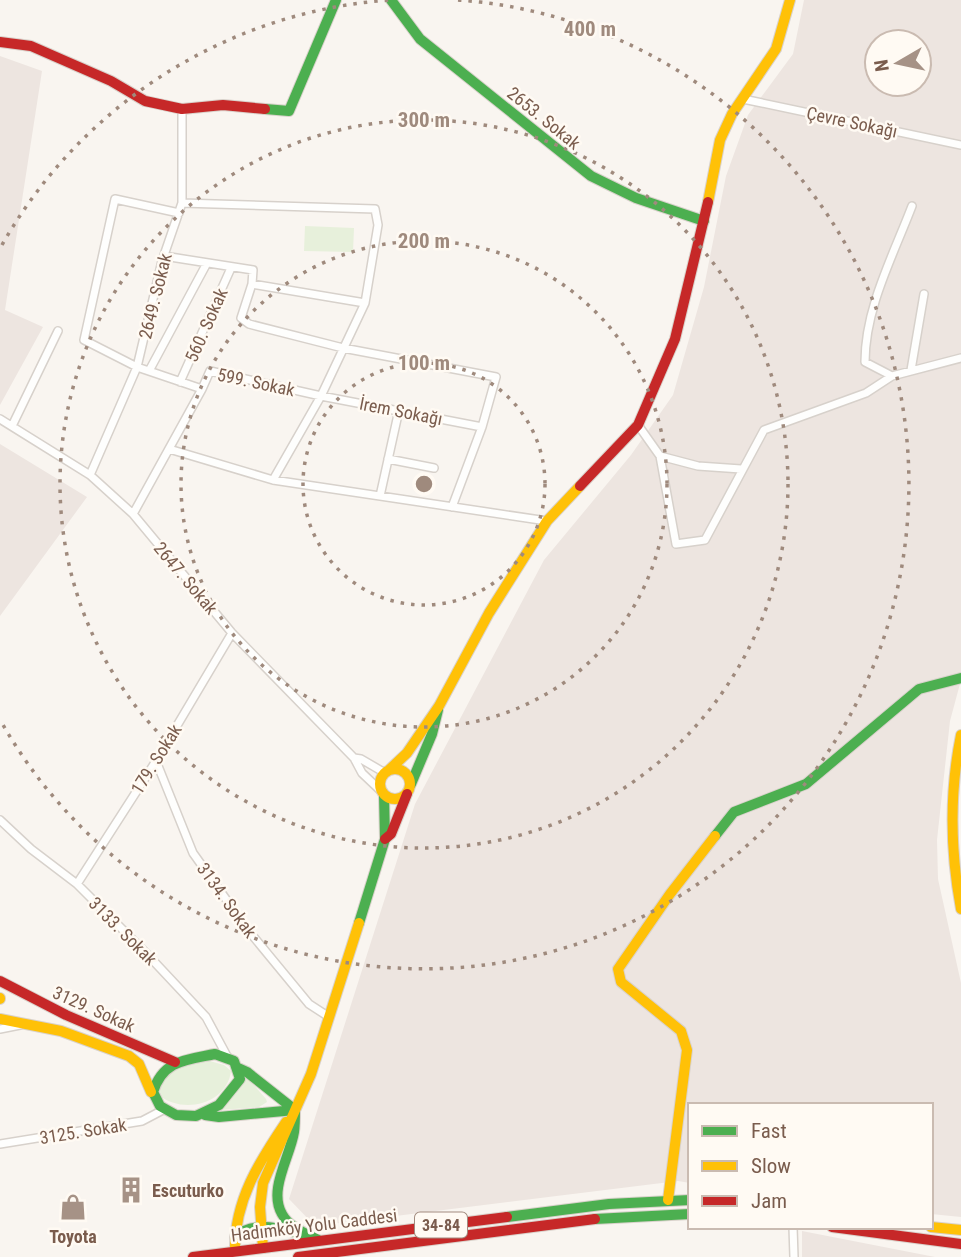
<svg xmlns="http://www.w3.org/2000/svg" width="961" height="1257" font-family="'Roboto Condensed',sans-serif">
	<style>
		.industrial { fill: #ede5e0; fill-rule: evenodd }
		.green { fill: #e7f0db }
		.lines { fill: none; stroke-linecap: round; stroke-linejoin: round }
		.street-casing { stroke: #d7d1cb; stroke-width: 10 }
		.fast-casing { stroke: #d9d2cb; stroke-width: 12 }
		.slow-casing { stroke: #d9d2cb; stroke-width: 12 }
		.jam-casing { stroke: #d9d2cb; stroke-width: 12 }
		.street { stroke: #fefefd; stroke-width: 7 }
		.fast { stroke: #4caf50; stroke-width: 10 }
		.slow { stroke: #ffc107; stroke-width: 10 }
		.jam { stroke: #c62828; stroke-width: 10 }
		.ring { fill: none; stroke: #9f8a7d; stroke-width: 3.5; stroke-dasharray: 3.5 7 }
		.labels { text-anchor: middle; dominant-baseline: central; stroke-width: 5; stroke-linejoin: round; paint-order: stroke }
		.shield { fill: #fffaf3; stroke: #a28b7f; stroke-width: 2 }
		.shield-label { font-size: 16px; font-weight: bold; fill: #7a5c4d }
		.street-label { font-size: 18px; fill: #7a5c4d; stroke: #fffaf3 }
		.poi-label { font-size: 18px; font-weight: bold; fill: #7a5c4d; stroke: #fffaf3; text-anchor: start }
		.centre { fill: #9f8a7d; stroke: #fffaf3; stroke-width: 3.5 }
		.ring-label { font-size: 21px; text-anchor: middle; font-weight: bold; fill: #9f8a7d; stroke: #fffaf3; stroke-width: 5; stroke-linejoin: round; paint-order: stroke }
	</style>
	<rect width="100%" height="100%" fill="#f9f5f0"/>
	<path class="industrial" d="M804 0H961V680L950 721 937 840 938 879 961 983V1217L931 1214V1105H690V1183L678 1181 315 1226 289 1199 415 804 544 560 631 455 673 395 704 287 726 176 748 115 793 54ZM877 42H919V84H877Z
		M0 56 42 71 5 310 43 327 0 405Z
		M0 444 87 497 0 616Z
		M802 1231 935 1257H802Z"/>
	<path class="green" d="M305 226 354 228 353 252 304 251Z
		M206 1060 224 1065 231 1071C227 1104 183 1115 159 1095 154 1067 186 1064 206 1060Z
		M245 1075 266 1099 267 1102 259 1107 220 1110 236 1093Z"/>
	<g class="lines">
		<g class="street-casing">
			<path id="street" d="M743 99 961 145
				M182 203 375 209 378 225 365 303 321 396 273 480
				M164 256 253 270 252 284
				M365 303 252 284 241 318 249 324 343 348 496 377 482 427 452 507
				M911 370 924 294
				M149 371 207 263
				M892 376 865 362C865 308 893 256 912 206
				M180 382 231 268
				M202 389 210 371 321 396 482 427
				M0 419 90 475 133 514 232 633 354 758 362 773 381 791
				M638 425 660 456 676 544 705 540 764 430 866 393 892 376 961 358
				M12 426 58 331
				M169 449 273 480 547 521
				M660 456 698 466 741 469
				M388 459 434 468
				M90 475 137 367 162 261 182 203V109
				M380 496 399 410
				M133 514 202 389 137 367 84 340 115 199 179 213
				M354 758 361 759 385 773
				M156 761 193 853 248 930 309 1004 329 1017
				M0 820 31 849 77 884 146 953 206 1017 228 1058
				M77 884 156 761 232 633
				M0 1029 20 1025
				M0 1144 142 1121 163 1110
				M793 1227 794 1257"/>
		</g>
		<g class="fast-casing">
			<path id="fast" d="M391 0 420 39 591 176 636 198 704 221
				M265 109 289 111 336 0
				M411 784 432 734 438 710
				M715 836 734 812 806 784 919 689 961 678
				M359 923 385 839 384 795
				M215 1054 234 1061 240 1079 219 1105 196 1116 176 1115 160 1106 153 1092C163 1060 186 1060 215 1054Z
				M236 1067 247 1072 295 1110
				M295 1110C295 1117 295 1125 294 1132 290 1157 268 1190 282 1214 289 1227 305 1233 318 1240
				M205 1115 219 1117 295 1110
				M507 1217 609 1204 690 1200
				M595 1219 690 1214
				M235 1237C254 1220 280 1229 302 1234"/>
		</g>
		<g class="slow-casing">
			<path id="slow" d="M708 202 720 140 732 114 776 49 790 0
				M961 735C949 794 950 850 961 909
				M380 784a15 15 0 1 1 30 0a15 15 0 1 1-30 0Z
				M389 770 407 753 439 706 489 613 547 521 580 486
				M0 998V999
				M0 1019 61 1031 129 1056 139 1064 151 1092
				M668 1200 687 1050 681 1031 621 982 618 969 670 894 715 836
				M931 1227 961 1230
				M263 1248 260 1207 263 1183 311 1074 359 923
				M235 1251C234 1201 259 1162 286 1122"/>
		</g>
		<g class="jam-casing">
			<path id="jam" d="M0 42 31 46 111 81 145 101 182 109 223 105 265 109
				M580 486 638 425 675 339 708 202
				M385 839 391 834 407 794
				M0 981 66 1015 175 1062
				M832 1227 961 1244
				M193 1257 507 1217
				M298 1257 595 1219"/>
		</g>
		<use href="#street" class="street"/>
		<use href="#fast" class="fast"/>
		<use href="#slow" class="slow"/>
		<use href="#jam" class="jam"/>
	</g>
	<g class="ring">
		<circle cx="424" cy="484" r="121"/>
		<circle cx="424" cy="484" r="243"/>
		<circle cx="424" cy="484" r="364"/>
		<path d="M2 245A485 485 0 0 1 390 0M458 0A485 485 0 1 1 2 723"/>
	</g>
	<defs>
		<g id="building-bare" transform="scale(2.1)"><path d="M-4-6H4V6H1V3H-1V6H-4ZM-2.5-4.3h1.7v1.8h-1.7ZM.8-4.3h1.7v1.8H.8ZM-2.5-1h1.7V.8h-1.7ZM.8-1h1.7V.8H.8Z" fill="#a69286" stroke="#fffaf3" stroke-width="2.5" paint-order="stroke"/></g>
		<g id="shop-bare" transform="scale(2.1)"><path d="M-5-2.5h2.3a2.7 3.5 0 0 1 5.4 0H5L5.5 6h-11ZM-1.5-2.5h3a1.5 2.3 0 0 0-3 0Z" fill="#a69286" stroke="#fffaf3" stroke-width="2.5" paint-order="stroke"/></g>
	</defs>
	<g fill-rule="evenodd">
		<use href="#building-bare" x="131" y="1190"/>
		<use href="#shop-bare" x="73" y="1207"/>
	</g>
	<g class="labels">
		<rect class="shield" x="415" y="1212.5" width="52" height="25" rx="5"/>
		<g class="shield-label">
			<text x="441" y="1225">34-84</text>
		</g>
		<g class="street-label">
			<text transform="translate(544 118) rotate(39)">2653. Sokak</text>
			<text transform="translate(852 122) rotate(12)">Çevre Sokağı</text>
			<text transform="translate(155 296) rotate(-76)">2649. Sokak</text>
			<text transform="translate(206 325) rotate(-66)">560. Sokak</text>
			<text transform="translate(256 382) rotate(12)">599. Sokak</text>
			<text transform="translate(401 411) rotate(11)">İrem Sokağı</text>
			<text transform="translate(186 578) rotate(50)">2647. Sokak</text>
			<text transform="translate(156 759) rotate(-58)">179. Sokak</text>
			<text transform="translate(227 900) rotate(54)">3134. Sokak</text>
			<text transform="translate(123 931) rotate(45)">3133. Sokak</text>
			<text transform="translate(94 1009) rotate(24)">3129. Sokak</text>
			<text transform="translate(83 1131) rotate(-9)">3125. Sokak</text>
			<text transform="translate(314 1225) rotate(-7)">Hadımköy Yolu Caddesi</text>
		</g>
		<g class="poi-label">
			<text x="152" y="1190">Escuturko</text>
			<text x="73" y="1236" text-anchor="middle">Toyota</text>
		</g>
	</g>
	<circle cx="424" cy="484" r="10" class="centre"/>
	<g class="ring-label">
		<text x="590" y="36">400 m</text>
		<text x="424" y="127">300 m</text>
		<text x="424" y="248">200 m</text>
		<text x="424" y="370">100 m</text>
	</g>
	<rect x="688" y="1103" width="245" height="126" fill="#fffaf3" stroke="#cabbb1" stroke-width="2"/>
	<rect x="702" y="1126" width="35" height="10" fill="#4caf50" stroke="#cabbb1" stroke-width="2"/>
	<text x="751" y="1138" font-size="21" fill="#7a5c4d">Fast</text>
	<rect x="702" y="1161" width="35" height="10" fill="#ffc107" stroke="#cabbb1" stroke-width="2"/>
	<text x="751" y="1173" font-size="21" fill="#7a5c4d">Slow</text>
	<rect x="702" y="1196" width="35" height="10" fill="#c62828" stroke="#cabbb1" stroke-width="2"/>
	<text x="751" y="1208" font-size="21" fill="#7a5c4d">Jam</text>
	<g transform="translate(898 63) rotate(261)"><circle r="33" fill="#fffaf3" stroke="#cabbb1" stroke-width="2"/>
	<path d="M0-5L12 26L0 18L-12 26Z" fill="#a69286"/>
	<text y="-10" font-size="19" font-weight="bold" text-anchor="middle" fill="#7a5c4d">N</text>
	</g>
</svg>
